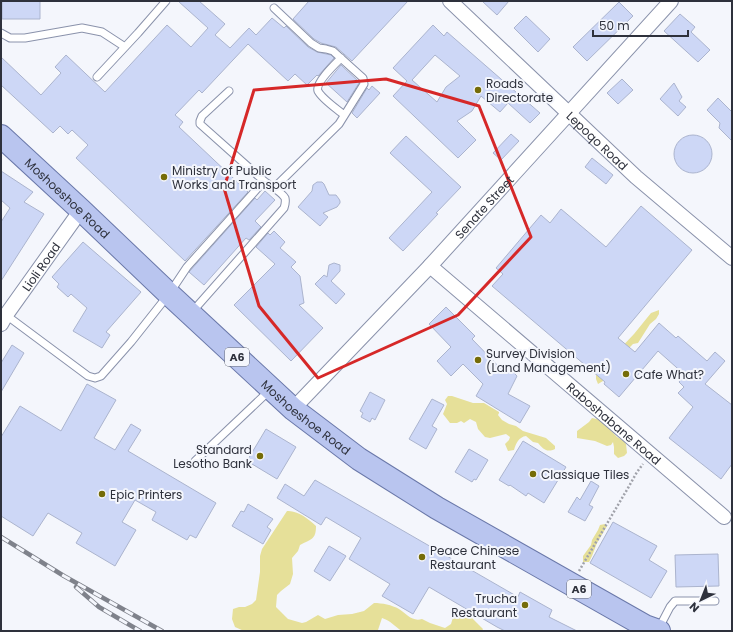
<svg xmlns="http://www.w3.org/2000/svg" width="733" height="632" font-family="Poppins,sans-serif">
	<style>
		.green { fill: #e6e099 }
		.building { fill: #cdd7f6; stroke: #abb4ce; fill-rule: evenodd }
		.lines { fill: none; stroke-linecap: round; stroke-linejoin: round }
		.lane-casing { stroke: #8a92ab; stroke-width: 9 }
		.street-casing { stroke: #8a92ab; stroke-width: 16 }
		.primary-casing { stroke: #6a78a9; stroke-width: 24 }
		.path { stroke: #a0a2aa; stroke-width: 2.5; stroke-dasharray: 2 2; stroke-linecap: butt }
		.lane { stroke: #fff; stroke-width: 7 }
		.street { stroke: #fff; stroke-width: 14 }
		.primary { stroke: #b9c5ef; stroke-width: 22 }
		.rail-casing { stroke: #7f828b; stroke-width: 4.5 }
		.rail { stroke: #f4f6fc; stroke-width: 3; stroke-dasharray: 9; stroke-linecap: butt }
		.marked { fill: none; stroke: #d62828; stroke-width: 3; stroke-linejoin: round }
		.poi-dot { fill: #756c08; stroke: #f4f6fc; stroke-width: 1.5 }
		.labels { text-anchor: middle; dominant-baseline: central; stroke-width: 4; stroke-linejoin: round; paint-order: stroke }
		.shield { fill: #f4f6fc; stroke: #696c76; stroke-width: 1 }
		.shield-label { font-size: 11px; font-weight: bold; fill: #2e313c }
		.poi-label { font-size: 12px; fill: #2e313c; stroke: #f4f6fc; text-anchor: start }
		.street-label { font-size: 12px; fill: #2e313c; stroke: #f4f6fc }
	</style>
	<rect width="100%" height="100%" fill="#f4f6fc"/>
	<path class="green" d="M659 310V314L656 319 650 324 638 343 633 344 627 350 616 362 603 381 598 384 596 379V374L634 334 651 313Z
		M448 396H452L473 403H484L499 412V413L498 415 502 420 509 424 516 426 523 431 546 438 555 446V449C547 453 543 449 538 443L533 442 526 436C519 437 516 443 514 450L508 451 505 444 509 440 510 437 506 434 490 438 485 437 478 429 476 422 470 419 464 423 461 421 457 423H450L443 414 447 404 445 400Z
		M592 418 601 420 617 437 624 441 626 444 627 453 624 456 618 458 614 454V447L613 442 611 445 607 446 595 441 577 438V431L589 422Z
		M287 511C297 510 309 519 316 526 316 540 311 539 300 545L298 551 292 558 293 574 290 584 281 591 277 595 276 607 288 619 302 623 306 622 318 615 325 619 338 615 352 614 364 611 374 603C382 603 392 605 399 609 407 614 412 622 422 619L430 623 445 628 451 624 454 614 458 610 468 614 483 629 482 631H402C394 626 391 621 382 618L378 630 379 631H244L235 627 232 619 233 609 239 607H245L252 604 256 600 260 572V556L262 549Z
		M605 524 607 526 597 543 592 556 589 562H583V556L591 545 592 540 598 530 600 525Z"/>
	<path class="building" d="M2 1H40V19H2Z
		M178 1H199L225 24 215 35 230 48 249 28 256 35 272 18 284 28 286 26 308 47 317 52 331 55 334 58 318 76 317 75 307 85 295 74 288 81 248 44 202 93 199 90 175 115 183 122 179 127 248 192 185 261 76 158 88 145 72 130 68 134 60 126 53 133 1 85V57L41 95 61 73 55 67 66 55 105 92 167 25 191 47 208 28Z
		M309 1H408L352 61 336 47 321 43 314 39 293 19Z
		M482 1H509L497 15Z
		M619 2 633 16 587 61 573 47Z
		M680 14 695 27 691 32 710 50 698 62 664 31Z
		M526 16 550 39 538 52 514 28Z
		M433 25 444 36 447 32 540 113 530 123 508 103 500 112 481 96 472 111 457 121 476 140 458 158 393 96 407 81 393 68ZM435 55 460 76 446 87 437 102 412 80Z
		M341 65 358 81 359 83 347 102 326 83Z
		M622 79 633 90 618 104 607 93Z
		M674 83 682 97 679 101 686 107 678 116 660 99Z
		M372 86 380 93 357 118 352 113 367 88 369 90Z
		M718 98 732 112V141L719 128 720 123 707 110Z
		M511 134 519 141 501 160 493 153Z
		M674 154a19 19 0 1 1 38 0a19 19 0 1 1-38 0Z
		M406 136 461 187 436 213 438 214 403 251 389 238 432 192 390 153Z
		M592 158 613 175 606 184 585 167Z
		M1 171 33 192 24 202 44 214 1 281V222L10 208 1 200Z
		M317 182H322L324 184 329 195H336L339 199 340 201V203L337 207 323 213 328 217 320 226 298 207 312 191 313 185Z
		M265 191 275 200 255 221 261 227 249 240 246 238 204 285 189 272 255 198 257 200Z
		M641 206 692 250 618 338 635 352 659 323 676 338 678 336 707 361 715 352 725 361 705 384 732 405V464L721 479 669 438 693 407 678 393 684 387 679 382 685 375 658 351 619 397 604 384 605 382 492 286 503 274 496 268 541 215 550 223 561 209 606 247Z
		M274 231 285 242 280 248 296 262 291 267 300 276 304 303 299 305 323 328 291 361 234 305 275 264 256 247 268 233 270 235Z
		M83 242 141 292 106 332 110 335 102 348 73 331 87 308 71 294 68 297 57 287 59 284 52 277Z
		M334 263 340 265V271L331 281 345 294 336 304 315 284 324 275 327 277 329 265Z
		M446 307 475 336 472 339 504 372 509 368 517 376 508 394 530 406 520 423 476 396 483 384 463 364 451 376 437 361 451 347 429 324Z
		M12 345 24 353 1 392V363Z
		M87 384 116 400 94 438 115 450 131 424 141 430 128 451 216 503 196 538 190 535 187 540 152 520 156 512 135 500 122 522 136 530 115 566 76 543 82 533 48 513 33 536 1 516V437L20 406 61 431Z
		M370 392 385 400 375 420 372 418 370 422 361 417 363 413 360 411Z
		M432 399 444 405 432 426 437 429 426 449 409 439Z
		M266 429 296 447 277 479 247 461Z
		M523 441 566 467 544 503 528 493 526 496 510 485 509 486 499 480Z
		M469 449 488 460 476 480 474 479 472 482 455 472Z
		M315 480 518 597 520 592 552 610 549 617 577 631H505L497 627 429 587 413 614 382 596 390 584 349 559 361 538 326 517 321 525 277 498 285 484 304 496Z
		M591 481 599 486 589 505 593 507 585 521 568 512 577 497 580 500Z
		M248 504 273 519 267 527 271 530 263 544 232 526 241 511 244 512Z
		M613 522 657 546 649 560 667 571 651 598 590 563Z
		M329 546 346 556 330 581 314 571Z
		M718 554 719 586 676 587 675 555Z"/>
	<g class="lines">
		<g class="lane-casing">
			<path id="lane" d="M1 33 10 38H25L82 28 102 32 125 47
				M341 58C335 64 315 83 318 91 322 99 337 109 344 115
				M97 77 138 33 166 1
				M274 188 339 124 364 84 363 78 333 51 326 49 319 48 311 43 274 8
				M192 312 284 208C285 205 286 202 285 198 282 192 269 185 264 181L200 124V121L202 116 229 91
				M6 315 88 376 95 378 101 376 131 342 169 294 187 267 264 181
				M195 461 270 390
				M659 628 670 607 675 601H715"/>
		</g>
		<g class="street-casing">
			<g id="street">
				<path id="s1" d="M450 1 636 177 732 258"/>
				<path id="s2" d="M430 266 724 517"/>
				<path id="s3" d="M1 324 6 315 81 210"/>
				<path id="s4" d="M293 409 430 266 671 1"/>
			</g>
		</g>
		<g class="primary-casing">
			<g id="primary">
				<path id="s5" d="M1 136 81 210 169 294 293 409 359 459 437 508 645 626 659 631"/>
			</g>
		</g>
		<path class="path" d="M579 571 628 488 637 472 643 464"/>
		<use href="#lane" class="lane"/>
		<use href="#street" class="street"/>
		<use href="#primary" class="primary"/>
		<g class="rail-casing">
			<path id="rail" d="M1 537 64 576 162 631
				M76 587 99 607 140 631"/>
		</g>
		<use href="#rail" class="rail"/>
	</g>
	<path class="marked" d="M386 79 479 106 531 237 458 315 318 378 259 306 224 188 254 90Z"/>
	<g class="poi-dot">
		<circle cx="478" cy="90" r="4"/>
		<circle cx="164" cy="177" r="4"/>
		<circle cx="478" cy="360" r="4"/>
		<circle cx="626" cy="374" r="4"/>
		<circle cx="260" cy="456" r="4"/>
		<circle cx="533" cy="474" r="4"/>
		<circle cx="102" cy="494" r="4"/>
		<circle cx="422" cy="557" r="4"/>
		<circle cx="525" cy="605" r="4"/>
	</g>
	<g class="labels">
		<g class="shield">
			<rect x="225" y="348" width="24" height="18" rx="3"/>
			<rect x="567" y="580" width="24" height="18" rx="3"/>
		</g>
		<g class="shield-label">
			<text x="237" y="357">A6</text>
			<text x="579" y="589">A6</text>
		</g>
		<g class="poi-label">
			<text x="486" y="83">Roads<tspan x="486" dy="14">Directorate</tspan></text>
			<text x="172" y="170">Ministry of Public<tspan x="172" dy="14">Works and Transport</tspan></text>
			<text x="486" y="353">Survey Division<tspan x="486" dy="14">(Land Management)</tspan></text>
			<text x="634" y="374">Cafe What?</text>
			<text x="252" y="449" text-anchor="end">Standard<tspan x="252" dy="14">Lesotho Bank</tspan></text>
			<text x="541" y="474">Classique Tiles</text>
			<text x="110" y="494">Epic Printers</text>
			<text x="430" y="550">Peace Chinese<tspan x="430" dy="14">Restaurant</tspan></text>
			<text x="517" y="598" text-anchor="end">Trucha<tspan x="517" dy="14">Restaurant</tspan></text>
		</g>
		<g class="street-label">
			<text stroke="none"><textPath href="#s1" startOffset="203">Lepoqo Road</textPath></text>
			<text stroke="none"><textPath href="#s5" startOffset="91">Moshoeshoe Road</textPath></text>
			<text stroke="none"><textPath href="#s4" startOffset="278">Senate Street</textPath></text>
			<text stroke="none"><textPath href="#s3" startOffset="70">Lioli Road</textPath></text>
			<text stroke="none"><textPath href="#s5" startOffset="415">Moshoeshoe Road</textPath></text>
			<text stroke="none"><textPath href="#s2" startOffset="242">Raboshabane Road</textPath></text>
		</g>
	</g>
	<rect width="733" height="632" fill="none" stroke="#2e313c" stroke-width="4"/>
	<g transform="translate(701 600) rotate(223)" stroke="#f4f6fc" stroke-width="3" paint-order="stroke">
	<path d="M0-3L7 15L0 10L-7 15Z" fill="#2e313c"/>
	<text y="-6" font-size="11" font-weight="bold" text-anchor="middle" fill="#2e313c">N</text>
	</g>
	<path d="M593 30v6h95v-6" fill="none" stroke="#2e313c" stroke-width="2"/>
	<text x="599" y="30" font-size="12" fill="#2e313c" stroke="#f4f6fc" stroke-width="3" paint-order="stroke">50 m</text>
</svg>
